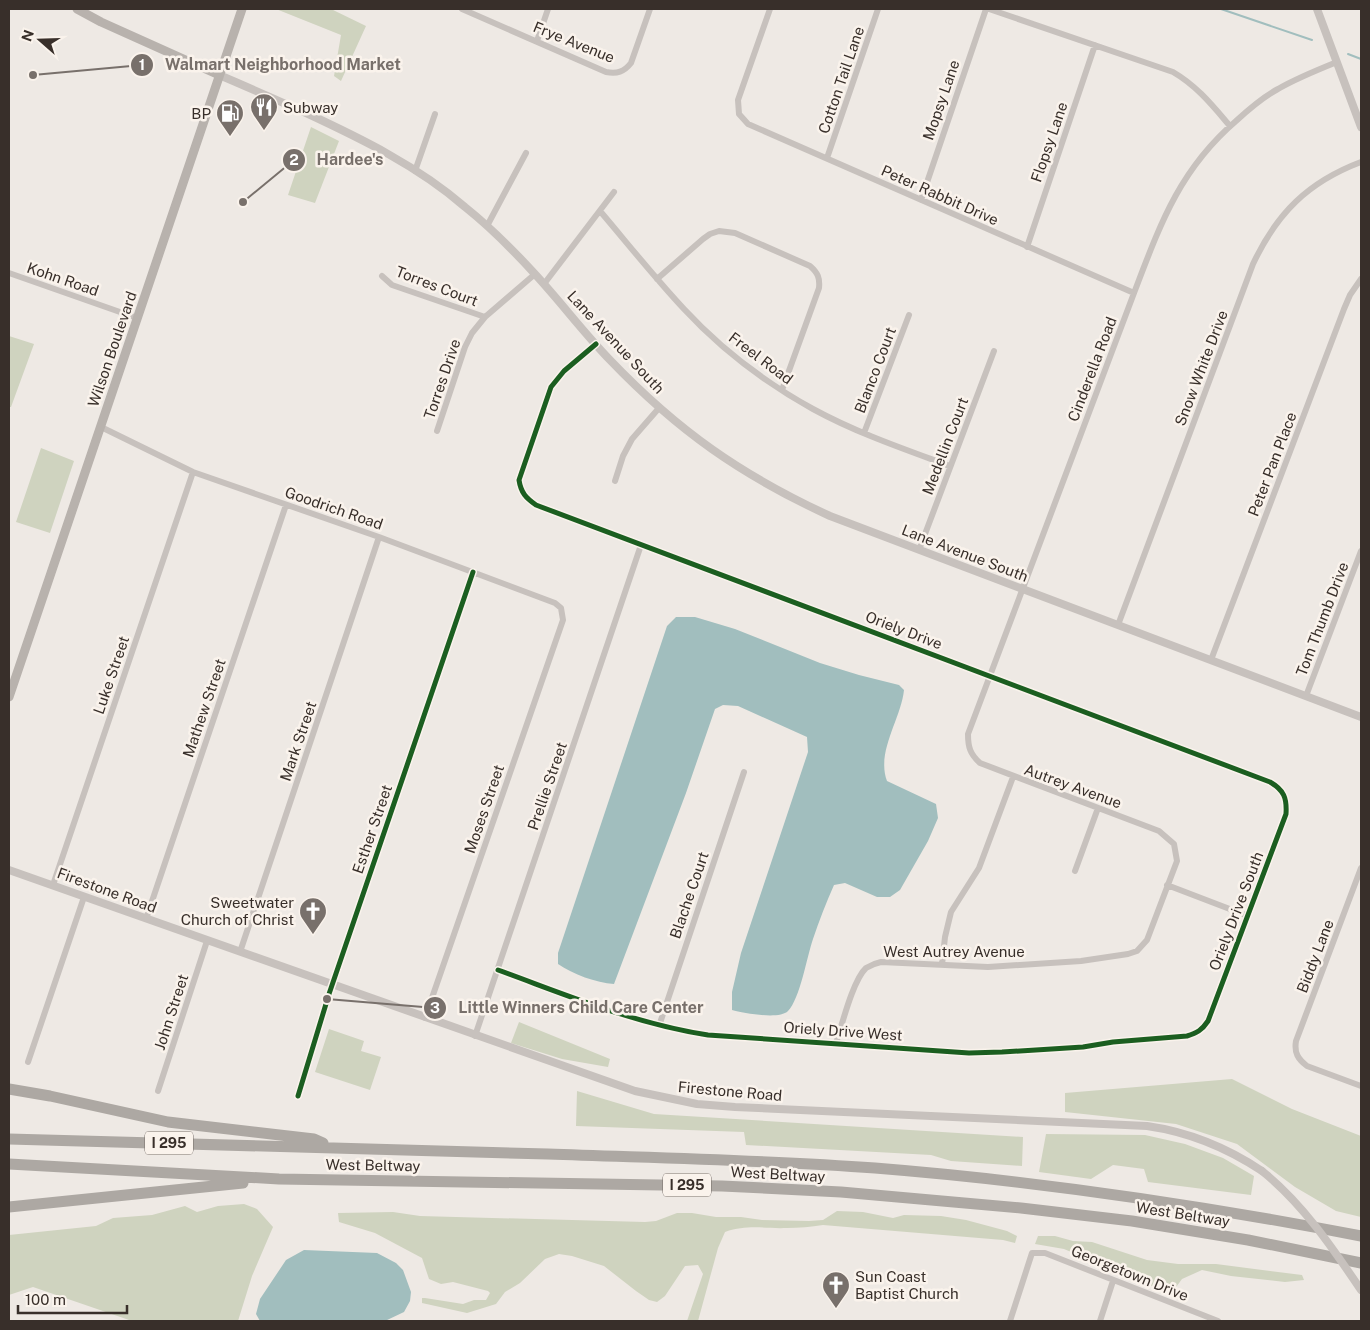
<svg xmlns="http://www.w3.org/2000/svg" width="1370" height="1330" font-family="'Public Sans',sans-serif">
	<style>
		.green { fill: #cfd3bf }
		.water { fill: #a1bebe }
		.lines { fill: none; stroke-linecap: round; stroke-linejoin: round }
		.stream { stroke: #a1bebe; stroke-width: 2 }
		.minor { stroke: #c7c1bd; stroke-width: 6 }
		.tertiary { stroke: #c7c1bd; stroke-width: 8 }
		.secondary { stroke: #b8b2ad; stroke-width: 9 }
		.motorway { stroke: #ada8a3; stroke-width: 11 }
		.tertiary-bridge { stroke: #c7c1bd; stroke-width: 8 }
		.cycleway-casing { stroke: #faf3ec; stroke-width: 8 }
		.cycleway { stroke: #1b5e20; stroke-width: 5 }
		.labels { text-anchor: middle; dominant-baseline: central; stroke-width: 5; stroke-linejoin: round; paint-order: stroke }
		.shield { fill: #faf3ec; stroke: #726a64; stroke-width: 1 }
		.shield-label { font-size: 14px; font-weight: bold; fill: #382f2a }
		.street-label { font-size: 15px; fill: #382f2a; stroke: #faf3ec }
		.poi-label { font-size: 15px; fill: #382f2a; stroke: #faf3ec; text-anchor: start }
		.leader { fill: none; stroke: #78706b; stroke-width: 2 }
		.callout-dot { fill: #78706b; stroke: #faf3ec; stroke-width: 2 }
		.mark-label { font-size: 15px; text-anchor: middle; font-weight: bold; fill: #fff }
		.callout-label { font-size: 16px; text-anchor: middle; font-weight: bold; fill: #78706b; stroke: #faf3ec; stroke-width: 5; stroke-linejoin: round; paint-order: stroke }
	</style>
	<rect width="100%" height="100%" fill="#eee9e4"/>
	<path class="green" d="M276 9H331L366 26 341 81 334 76 341 35Z
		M311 127 339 141 315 203 288 195Z
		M9 336 34 344 11 407H9Z
		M41 448 74 461 50 533 16 522Z
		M519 1022 610 1059 608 1067 562 1059 511 1043Z
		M329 1029 364 1041 361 1051 381 1057 370 1090 315 1072Z
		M1232 1079 1292 1109 1361 1136V1217L1336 1211 1295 1187 1237 1144 1176 1124 1065 1112V1093Z
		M577 1091 654 1114 1023 1137 1022 1166 951 1161 931 1155 746 1145 744 1132 576 1126Z
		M1046 1134 1145 1135 1185 1144 1223 1158 1254 1176 1251 1195 1148 1182 1144 1169 1113 1165 1091 1179 1039 1172Z
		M244 1204 257 1209 273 1227 252 1276 238 1321H132L33 1287 9 1295V1235L96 1226 113 1218 152 1215 185 1206 197 1212 218 1206Z
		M837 1211 863 1212 893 1218 904 1215 941 1216 966 1220 1007 1231 1017 1236 1015 1243 1003 1240 823 1225C811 1227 799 1228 787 1228 764 1229 749 1224 725 1232L718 1248 698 1321H687L703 1274 698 1265 685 1266 665 1296 657 1302 649 1300 636 1291 604 1266 572 1256 559 1254 545 1259 520 1283 505 1292 496 1304 467 1313 422 1303V1298H425L463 1304 474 1300H486L490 1293 488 1291 453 1282 441 1284 429 1279 422 1258 375 1233 339 1222 338 1213 393 1212 420 1216 645 1222 656 1221 677 1213H692L716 1217H741L762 1220 809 1221 823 1220Z
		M1038 1236H1055L1073 1241 1092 1242 1147 1260 1178 1264H1216L1302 1275 1304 1280 1285 1282 1231 1276 1202 1270 1182 1279 1171 1294 1064 1249 1035 1244Z"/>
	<path class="water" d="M676 617H695L735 629 820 663 859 675 899 685 904 690C901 719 876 752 887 781L936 804 938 818 928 841 900 890 890 897H877L845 883 834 885C826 903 819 921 813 939 807 956 800 999 788 1011 779 1020 744 1013 732 1010V992L741 953 808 752 807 737 738 706 723 705 715 709 686 793 614 984C596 983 573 974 558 964V953L667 626Z
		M304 1250 377 1253 396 1263 403 1270 411 1292 410 1301 404 1312 385 1321H260L256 1314 260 1299 286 1260Z"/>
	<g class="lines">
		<path class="stream" d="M1221 9 1312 40
			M1348 54 1361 59"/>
		<path class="minor" d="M462 9 606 72C617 74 624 72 631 63L650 9
			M770 9 738 100 739 114 748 124 1134 293
			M989 9 1173 72C1197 86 1212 105 1230 126
			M537 41 548 9
			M827 158 878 9
			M415 171 435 114
			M921 200 986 9
			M600 211C628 244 655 278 684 309 721 349 766 383 813 409 857 433 904 449 950 466
			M487 226 526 153
			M1027 247 1095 45
			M9 273 137 318
			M382 276 392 285 485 317
			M657 279 703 239 710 234 719 231 735 233 810 266C818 273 820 278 819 288L782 390
			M544 284 614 192
			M101 427 193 472 379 537 555 603 561 608 563 620 425 1018
			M437 431 465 347 472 333 485 317 535 274
			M864 433 909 315
			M615 481 623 456 632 439 659 408
			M919 550 994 351
			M1118 625 1253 264C1277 213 1308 182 1361 162
			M1211 660 1344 309 1350 295 1361 279
			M1306 696 1361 551
			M1361 868 1296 1041C1294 1053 1298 1059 1307 1066L1361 1086
			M1075 871 1098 808
			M53 885 193 472
			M1167 885 1248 916
			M146 919 286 505
			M240 952 379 537
			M942 965 945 937 951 912 979 868 1013 777
			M498 970C567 995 635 1024 708 1035L969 1053 1002 1052 1083 1047 1113 1042 1187 1036C1197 1033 1202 1030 1208 1021L1286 814C1287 798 1284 790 1270 782L536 505C526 498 521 493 519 480L551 387 564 371 596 344
			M659 1026 744 772
			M475 1036 641 545
			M836 1043C842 1025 853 980 866 968 871 965 876 963 881 962L988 967 1081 961 1128 954 1137 951 1147 940 1177 861 1174 844 1159 831 980 763C970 754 968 747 968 734L1134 293C1160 225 1179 170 1236 121 1249 109 1263 97 1278 89 1297 78 1317 70 1337 62
			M28 1062 84 897
			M158 1091 207 941
			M298 1096 329 994 473 572
			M1010 1321 1032 1253H1045L1218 1321
			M1100 1321 1113 1281"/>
		<path class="tertiary" d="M1317 9 1361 127
			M219 75C248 87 276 100 304 112 360 138 418 166 465 207 490 227 513 250 534 273 560 301 583 332 610 360 678 431 741 475 830 516L1361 717
			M9 870 635 1091 697 1104 735 1107 1147 1126C1189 1132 1226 1147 1262 1171"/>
		<path class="secondary" d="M77 9 101 22 219 75
			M9 697 242 9"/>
		<path class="motorway" d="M9 1089 50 1096 168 1122 314 1139 323 1143
			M9 1139C188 1144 368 1148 548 1154 657 1158 766 1160 875 1168 1038 1181 1200 1205 1361 1236
			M9 1164 279 1179 722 1186 841 1192 1021 1208 1132 1221 1248 1240 1361 1263
			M9 1207 243 1183"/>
		<path class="tertiary-bridge" d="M1262 1171C1302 1203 1332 1247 1361 1290"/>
		<g class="cycleway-casing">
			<path id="cycleway" d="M498 970C567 995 635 1024 708 1035L969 1053 1002 1052 1083 1047 1113 1042 1187 1036C1197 1033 1202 1030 1208 1021L1286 814C1287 798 1284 790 1270 782L536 505C526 498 521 493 519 480L551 387 564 371 596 344
				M298 1096 329 994 473 572"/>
		</g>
		<use href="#cycleway" class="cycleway"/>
	</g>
	<defs>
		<g id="restaurant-pin" transform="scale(1.4375)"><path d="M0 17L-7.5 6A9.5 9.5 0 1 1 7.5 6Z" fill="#78706b" stroke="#faf3ec"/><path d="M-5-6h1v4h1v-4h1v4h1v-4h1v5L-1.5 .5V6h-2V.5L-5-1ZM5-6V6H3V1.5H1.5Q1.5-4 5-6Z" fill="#fff"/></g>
		<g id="fuel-pin" transform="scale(1.4375)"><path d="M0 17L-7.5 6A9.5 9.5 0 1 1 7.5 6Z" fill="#78706b" stroke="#faf3ec"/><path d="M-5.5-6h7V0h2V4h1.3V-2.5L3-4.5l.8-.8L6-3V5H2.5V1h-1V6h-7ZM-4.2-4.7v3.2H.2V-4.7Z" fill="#fff"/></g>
		<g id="church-pin" transform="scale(1.4375)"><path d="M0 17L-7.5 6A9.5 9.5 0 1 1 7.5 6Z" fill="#78706b" stroke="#faf3ec"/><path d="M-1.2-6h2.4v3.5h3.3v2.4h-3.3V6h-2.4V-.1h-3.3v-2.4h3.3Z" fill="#fff"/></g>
	</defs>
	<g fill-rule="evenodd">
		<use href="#restaurant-pin" x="264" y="107"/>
		<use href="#fuel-pin" x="230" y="113"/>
		<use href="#church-pin" x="313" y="911"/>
		<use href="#church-pin" x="836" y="1285"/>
	</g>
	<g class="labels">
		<g class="shield">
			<rect x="145" y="1131.5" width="48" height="23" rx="4"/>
			<rect x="663" y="1173.5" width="48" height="23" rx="4"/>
		</g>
		<g class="shield-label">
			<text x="169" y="1143">I 295</text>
			<text x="687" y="1185">I 295</text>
		</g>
		<g class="street-label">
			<text transform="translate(574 42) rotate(22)">Frye Avenue</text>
			<text transform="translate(841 80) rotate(-71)">Cotton Tail Lane</text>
			<text transform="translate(941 100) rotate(-71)">Mopsy Lane</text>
			<text transform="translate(1049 142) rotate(-71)">Flopsy Lane</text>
			<text transform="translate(940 195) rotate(24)">Peter Rabbit Drive</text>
			<text transform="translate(63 279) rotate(19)">Kohn Road</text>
			<text transform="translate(437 286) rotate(21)">Torres Court</text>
			<text transform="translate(616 342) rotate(47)">Lane Avenue South</text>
			<text transform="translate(112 349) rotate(-71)">Wilson Boulevard</text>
			<text transform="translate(761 358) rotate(37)">Freel Road</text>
			<text transform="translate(1201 368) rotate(-69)">Snow White Drive</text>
			<text transform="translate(1092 369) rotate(-69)">Cinderella Road</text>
			<text transform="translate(875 370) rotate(-69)">Blanco Court</text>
			<text transform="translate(442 379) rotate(-71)">Torres Drive</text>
			<text transform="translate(945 446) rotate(-69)">Medellin Court</text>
			<text transform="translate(1272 464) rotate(-69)">Peter Pan Place</text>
			<text transform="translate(334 508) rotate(19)">Goodrich Road</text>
			<text transform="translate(965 553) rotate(21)">Lane Avenue South</text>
			<text transform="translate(1322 619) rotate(-69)">Tom Thumb Drive</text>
			<text transform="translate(904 630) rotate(21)">Oriely Drive</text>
			<text transform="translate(111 675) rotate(-71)">Luke Street</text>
			<text transform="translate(204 708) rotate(-71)">Mathew Street</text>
			<text transform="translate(298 741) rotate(-71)">Mark Street</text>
			<text transform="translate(547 786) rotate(-71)">Prellie Street</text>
			<text transform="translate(1073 786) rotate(20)">Autrey Avenue</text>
			<text transform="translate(484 809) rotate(-71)">Moses Street</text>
			<text transform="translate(372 829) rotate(-71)">Esther Street</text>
			<text transform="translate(107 890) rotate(20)">Firestone Road</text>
			<text transform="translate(689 895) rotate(-71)">Blache Court</text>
			<text transform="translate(1236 911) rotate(-69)">Oriely Drive South</text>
			<text x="954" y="951">West Autrey Avenue</text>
			<text transform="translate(1315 956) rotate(-69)">Biddy Lane</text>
			<text transform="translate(171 1012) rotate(-72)">John Street</text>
			<text transform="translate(843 1031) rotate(4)">Oriely Drive West</text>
			<text transform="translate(730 1091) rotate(5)">Firestone Road</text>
			<text transform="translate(373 1165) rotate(1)">West Beltway</text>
			<text transform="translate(778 1174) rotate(3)">West Beltway</text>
			<text transform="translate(1183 1214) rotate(9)">West Beltway</text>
			<text transform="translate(1130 1273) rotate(22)">Georgetown Drive</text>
		</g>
		<g class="poi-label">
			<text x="283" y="107">Subway</text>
			<text x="211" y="113" text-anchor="end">BP</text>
			<text x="294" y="902" text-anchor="end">Sweetwater<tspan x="294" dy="17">Church of Christ</tspan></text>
			<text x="855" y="1276">Sun Coast<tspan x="855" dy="17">Baptist Church</tspan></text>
		</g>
	</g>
	<path class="leader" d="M33 75L142 65M243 202L294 160M327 999L435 1008"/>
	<g class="callout-dot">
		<circle cx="33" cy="75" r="5"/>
		<circle cx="243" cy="202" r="5"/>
		<circle cx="327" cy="999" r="5"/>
		<circle cx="142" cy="65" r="12"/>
		<circle cx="294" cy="160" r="12"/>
		<circle cx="435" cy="1008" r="12"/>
	</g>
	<g class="mark-label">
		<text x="142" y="70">1</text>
		<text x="294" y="165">2</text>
		<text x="435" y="1013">3</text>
	</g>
	<g class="callout-label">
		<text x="283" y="70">Walmart Neighborhood Market</text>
		<text x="350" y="165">Hardee's</text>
		<text x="581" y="1013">Little Winners Child Care Center</text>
	</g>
	<rect width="1370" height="1330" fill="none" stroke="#382f2a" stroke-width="20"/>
	<g transform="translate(40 40) rotate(290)" stroke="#faf3ec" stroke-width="4" paint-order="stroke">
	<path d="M0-4L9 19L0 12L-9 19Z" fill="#382f2a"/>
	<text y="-8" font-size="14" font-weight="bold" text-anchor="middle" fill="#382f2a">N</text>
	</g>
	<path d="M18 1305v8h109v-8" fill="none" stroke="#382f2a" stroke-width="2.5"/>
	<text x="25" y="1305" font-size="15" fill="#382f2a" stroke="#faf3ec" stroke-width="4" paint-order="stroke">100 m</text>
</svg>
